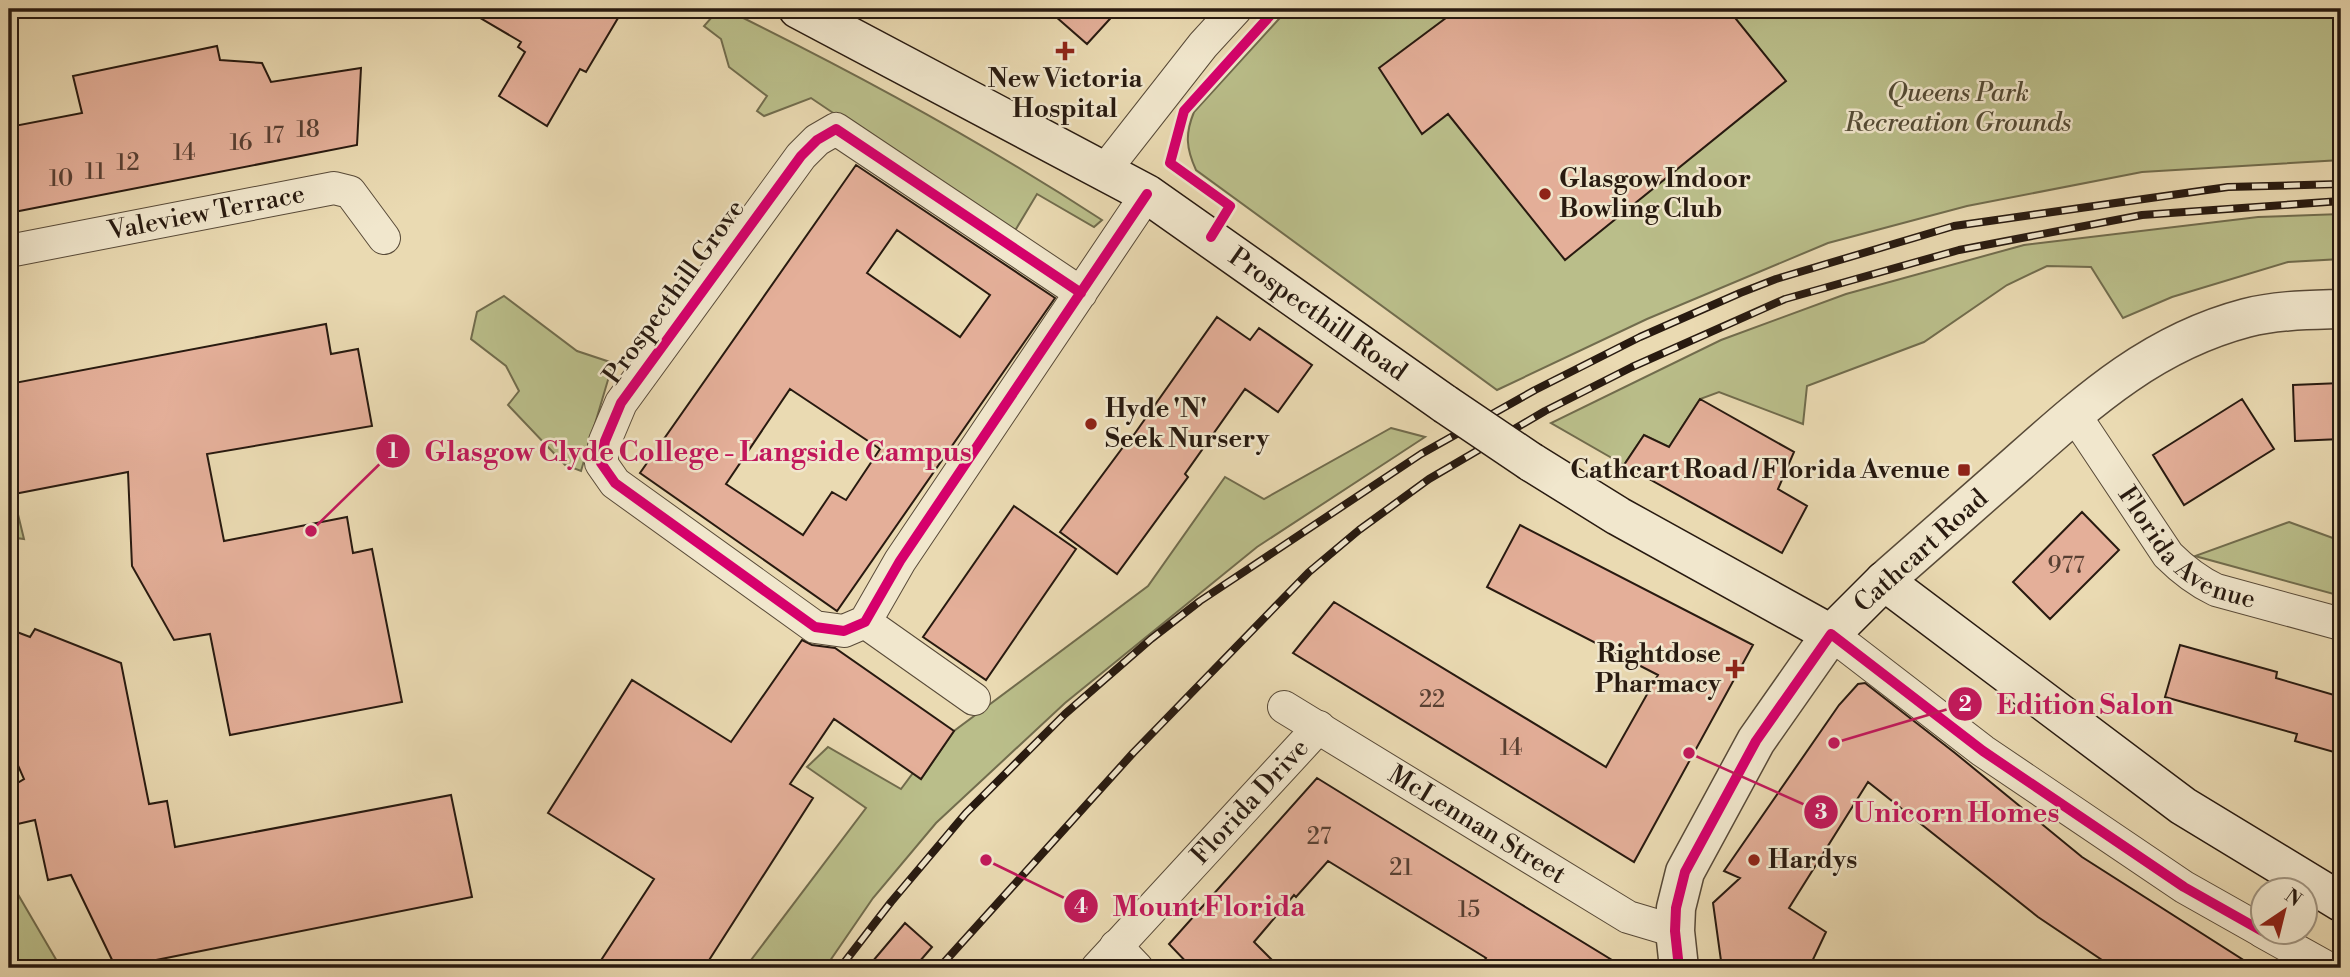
<svg xmlns="http://www.w3.org/2000/svg" width="2350" height="977" font-family="'Libre Bodoni',serif">
	<style>
		.green { fill: #babe8a; stroke: #716c4d; stroke-width: 2 }
		.building { fill: #e4af99; stroke: #281a10; stroke-width: 2; fill-rule: evenodd }
		.lines { fill: none; stroke-linecap: round; stroke-linejoin: round }
		.minor-casing { stroke: #584a38; stroke-width: 34 }
		.tertiary-casing { stroke: #584a38; stroke-width: 41 }
		.secondary-casing { stroke: #281a10; stroke-width: 41 }
		.minor { stroke: #f1e7cd; stroke-width: 32 }
		.tertiary { stroke: #f1e7cd; stroke-width: 38 }
		.secondary { stroke: #f1e7cd; stroke-width: 38 }
		.rail-casing { stroke: #281a10; stroke-width: 8 }
		.rail { stroke: #f1e7cd; stroke-width: 5; stroke-dasharray: 16; stroke-linecap: butt }
		.secondary-bridge-casing { stroke: #281a10; stroke-width: 41; stroke-linecap: butt }
		.secondary-bridge { stroke: #f1e7cd; stroke-width: 38 }
		.cycleway-casing { stroke: #f1e7cd; stroke-width: 15 }
		.cycleway { stroke: #d6006c; stroke-width: 10 }
		.poi-dot { fill: #8f2418; stroke: #f1e7cd; stroke-width: 2.5 }
		.labels { text-anchor: middle; dominant-baseline: central; stroke-width: 5; stroke-linejoin: round; paint-order: stroke }
		.number-label { font-size: 23px; fill: #573f32 }
		.poi-label { font-size: 26px; font-weight: bold; fill: #281a10; stroke: #f1e7cd; text-anchor: start }
		.park-label { font-size: 26px; font-style: italic; fill: #544b35; stroke: #f1e7cd }
		.street-label { font-size: 26px; fill: #281a10; stroke: #f1e7cd }
		.leader { fill: none; stroke: #c2185b; stroke-width: 2.5 }
		.callout-dot { fill: #c2185b; stroke: #f1e7cd; stroke-width: 2.5 }
		.mark-label { font-size: 21px; text-anchor: middle; font-weight: bold; fill: #fff }
		.callout-label { font-size: 28px; text-anchor: middle; font-weight: bold; fill: #c2185b; stroke: #f1e7cd; stroke-width: 5; stroke-linejoin: round; paint-order: stroke }
	</style>
	<rect width="100%" height="100%" fill="#eadab2"/>
	<filter id="stains"><feTurbulence type="fractalNoise" baseFrequency=".00286" numOctaves="4"/><feColorMatrix values="0 0 0 0 .2 0 0 0 0 .09 0 0 0 0 .02 0 0 0 .5 -.17"/></filter>
	<radialGradient id="worn" r=".72"><stop offset=".6" stop-color="#630" stop-opacity="0"/><stop offset="1" stop-color="#630" stop-opacity=".3"/></radialGradient>
	<path class="green" d="M719 9H725C854 72 981 141 1102 220L1094 227 1037 194 1013 234 811 98 764 116 757 111 767 96 729 67 721 39 704 26Z
		M1288 9H2341V160L2142 172 1967 206 1828 243 1647 319 1497 390 1196 170C1186 148 1185 134 1194 112Z
		M2341 214V259L2288 262 2172 297 2123 318 2091 267 2047 266 2007 285 1924 342 1807 386 1803 424 1719 392 1700 399 1669 447 1644 435 1624 465 1551 423 1721 340 1846 294 2024 245 2258 217Z
		M504 296 577 351 613 363 581 471 565 465 508 405 519 391 506 366 471 339 477 312Z
		M1391 428 1425 437 1257 547 1065 703 936 823 873 898 825 968H745L866 808 807 767 828 747 901 789 913 773 921 779 954 731 1148 586 1225 477 1264 499Z
		M14 498 24 539 9 537V499Z
		M2289 522 2341 541V596L2195 556Z
		M9 879 61 968H9Z"/>
	<path class="building" d="M465 9H603L618 18 586 72 580 69 547 126 499 96 525 52 518 47 521 42Z
		M1047 9H1119L1087 44Z
		M1458 9H1728L1786 81 1565 260 1448 114 1422 134 1379 68Z
		M217 46 220 60 262 63 271 82 361 68 357 145 9 213V127L82 113 73 76Z
		M856 165 1055 298 837 611 640 473ZM897 230 990 295 960 337 867 273ZM790 389 880 449 846 500 832 492 803 535 726 484Z
		M1217 317 1250 340 1259 328 1312 365 1278 412 1245 389 1185 474 1188 477 1117 574 1060 532 1132 435 1133 436Z
		M326 324 331 354 358 349 372 426 207 454 224 541 347 517 353 553 372 549 402 702 230 735 210 634 174 640 132 566 128 472 9 495V384Z
		M2341 383V439L2295 441 2293 385Z
		M1700 399 1794 452 1778 489 1807 506 1782 553 1624 465 1644 435 1669 447Z
		M2242 399 2274 449 2184 505 2153 455Z
		M1014 506 1076 549 986 680 923 637Z
		M2082 512 2119 550 2050 619 2013 582Z
		M1520 525 1753 645 1634 862 1293 653 1334 602 1606 767 1658 675 1487 587Z
		M9 629 30 637 35 629 121 663 149 804 167 801 175 847 451 795 472 897 116 968 71 875 48 880 35 820 9 826V788L24 779 9 745Z
		M802 640 812 645 835 648 954 731 921 779 834 719 790 784 813 798 704 968H596L654 879 548 813 632 680 731 742Z
		M2180 645 2277 672 2276 678 2341 697V754L2295 741 2297 734 2165 697Z
		M1865 683 1955 753 2082 857 2256 968H2114L2038 917 1868 782 1789 908 1826 932 1809 968H1722L1713 903 1740 878 1724 871 1839 705 1858 684Z
		M1317 778 1519 903 1625 968H1479L1486 958 1328 861 1296 897 1294 895 1254 942 1280 968H1192L1169 944Z
		M905 923 932 947 914 968H867Z"/>
	<g class="lines">
		<g class="minor-casing">
			<g id="minor">
				<path d="M1105 170 1203 45 1236 9"/>
				<path id="s1" d="M9 251 334 188 350 192 384 238"/>
				<path d="M1081 293 836 129 817 140 801 156 621 403 605 441 601 463 615 483 815 627 844 631 865 622 900 561 1147 194"/>
				<path id="s2" d="M2074 414 2168 555C2183 570 2197 581 2216 590L2341 624"/>
				<path d="M865 622 974 699"/>
				<path d="M1831 634 1983 751 2184 887 2262 931"/>
				<path id="s3" d="M1284 707 1628 917 1675 931"/>
				<path d="M2263 932 2328 968"/>
				<path d="M1116 946 1137 968"/>
				<path id="s4" d="M1097 968 1319 727"/>
			</g>
		</g>
		<g class="tertiary-casing">
			<path id="tertiary" d="M1884 581C1928 542 1972 504 2016 465 2087 402 2151 343 2246 318 2277 310 2310 310 2341 309
				M1679 968 1675 931 1676 908 1685 872 1756 741 1831 634"/>
		</g>
		<g class="secondary-casing">
			<g id="secondary">
				<path id="s5" d="M798 9 1147 194 1445 404"/>
				<path d="M1531 462 1618 516 1831 634 1884 581 2183 806 2341 902"/>
			</g>
		</g>
		<use href="#minor" class="minor"/>
		<use href="#tertiary" class="tertiary"/>
		<use href="#secondary" class="secondary"/>
		<g class="rail-casing">
			<path id="rail" d="M840 968 891 902 966 813 1065 714 1151 639 1200 601 1421 454 1535 390 1640 337 1740 293 1776 279 1954 226 2228 187 2341 184
				M939 968 1133 753 1309 572 1359 530 1429 479 1545 411 1632 367 1785 299 1959 250 2142 215 2341 201"/>
		</g>
		<use href="#rail" class="rail"/>
		<g class="secondary-bridge-casing">
			<path id="secondary-bridge" d="M1445 404 1531 462"/>
		</g>
		<use href="#secondary-bridge" class="secondary-bridge"/>
		<g class="cycleway-casing">
			<path id="cycleway" d="M1211 237 1230 206 1170 163 1184 111 1276 9
				M1081 293 836 129 817 140 801 156 621 403 605 441 601 463 615 483 815 627 844 631 865 622 900 561 1147 194
				M1679 968 1675 931 1676 908 1685 872 1756 741 1831 634 1983 751 2184 887 2262 931"/>
		</g>
		<use href="#cycleway" class="cycleway"/>
	</g>
	<g class="poi-dot">
		<path d="M1061.5 40.5h7v7h7v7h-7v7h-7v-7h-7v-7h7z"/>
		<circle cx="1545" cy="194" r="7"/>
		<circle cx="1091" cy="424" r="7"/>
		<rect x="1957" y="463" width="14" height="14" rx="3.5"/>
		<path d="M1731.5 658.5h7v7h7v7h-7v7h-7v-7h-7v-7h7z"/>
		<circle cx="1754" cy="860" r="7"/>
	</g>
	<g class="labels">
		<g class="number-label">
			<text x="308" y="130">18</text>
			<text x="274" y="136">17</text>
			<text x="241" y="143">16</text>
			<text x="184" y="153">14</text>
			<text x="128" y="163">12</text>
			<text x="95" y="172">11</text>
			<text x="61" y="179">10</text>
			<text x="2066" y="566">977</text>
			<text x="1432" y="700">22</text>
			<text x="1511" y="748">14</text>
			<text x="1319" y="837">27</text>
			<text x="1401" y="868">21</text>
			<text x="1469" y="910">15</text>
		</g>
		<g class="poi-label">
			<text x="1065" y="79" text-anchor="middle">New Victoria<tspan x="1065" dy="30">Hospital</tspan></text>
			<text x="1559" y="179">Glasgow Indoor<tspan x="1559" dy="30">Bowling Club</tspan></text>
			<text x="1105" y="409">Hyde 'N'<tspan x="1105" dy="30">Seek Nursery</tspan></text>
			<text x="1950" y="470" text-anchor="end">Cathcart Road / Florida Avenue</text>
			<text x="1721" y="654" text-anchor="end">Rightdose<tspan x="1721" dy="30">Pharmacy</tspan></text>
			<text x="1768" y="860">Hardys</text>
		</g>
		<g class="park-label">
			<text x="1958" y="93">Queens Park<tspan x="1958" dy="30">Recreation Grounds</tspan></text>
		</g>
		<g class="street-label">
			<text stroke="none"><textPath href="#s1" startOffset="201">Valeview Terrace</textPath></text>
			<text transform="translate(674 292) rotate(-54)">Prospecthill Grove</text>
			<text stroke="none"><textPath href="#s5" startOffset="604">Prospecthill Road</textPath></text>
			<text stroke="none"><textPath href="#s2" startOffset="180">Florida Avenue</textPath></text>
			<text transform="translate(1921 551) rotate(-42)">Cathcart Road</text>
			<text stroke="none"><textPath href="#s4" startOffset="226">Florida Drive</textPath></text>
			<text stroke="none"><textPath href="#s3" startOffset="226">McLennan Street</textPath></text>
		</g>
	</g>
	<path class="leader" d="M311 531L393 451M1834 743L1965 704M1689 753L1821 812M986 860L1081 906"/>
	<g class="callout-dot">
		<circle cx="311" cy="531" r="7"/>
		<circle cx="1834" cy="743" r="7"/>
		<circle cx="1689" cy="753" r="7"/>
		<circle cx="986" cy="860" r="7"/>
		<circle cx="393" cy="451" r="18"/>
		<circle cx="1965" cy="704" r="18"/>
		<circle cx="1821" cy="812" r="18"/>
		<circle cx="1081" cy="906" r="18"/>
	</g>
	<g class="mark-label">
		<text x="393" y="458">1</text>
		<text x="1965" y="711">2</text>
		<text x="1821" y="819">3</text>
		<text x="1081" y="913">4</text>
	</g>
	<g class="callout-label">
		<text x="698" y="461">Glasgow Clyde College - Langside Campus</text>
		<text x="2085" y="714">Edition Salon</text>
		<text x="1956" y="822">Unicorn Homes</text>
		<text x="1209" y="916">Mount Florida</text>
	</g>
	<rect width="2350" height="977" fill="none" stroke="#eadab2" stroke-width="35"/>
	<rect x="10" y="10" width="2329" height="956" fill="none" stroke="#281a10" stroke-width="3.5"/>
	<rect x="18" y="18" width="2315" height="942" fill="none" stroke="#281a10" stroke-width="2"/>
	<g transform="translate(2284 911) rotate(35)"><circle r="33" fill="#f1e7cd" stroke="#a19581" stroke-width="2"/>
	<path d="M0-5L12 26L0 18L-12 26Z" fill="#8f2418"/>
	<text y="-10" font-size="19" font-weight="bold" text-anchor="middle" fill="#281a10">N</text>
	</g>
	<rect width="100%" height="100%" filter="url(#stains)"/>
	<rect width="100%" height="100%" fill="url(#worn)"/>
</svg>
